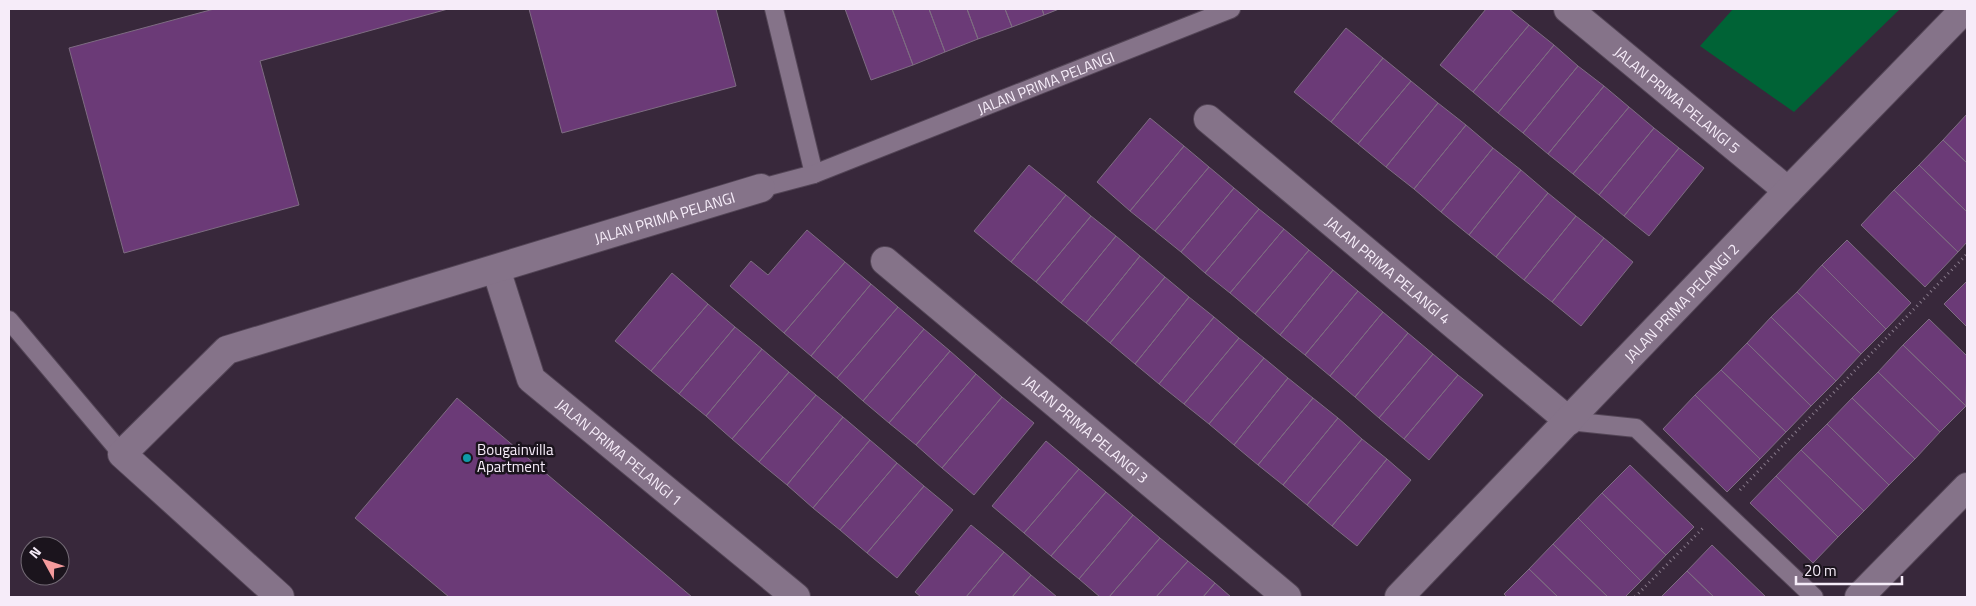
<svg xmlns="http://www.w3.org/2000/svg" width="1976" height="606" font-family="'Titillium Web',sans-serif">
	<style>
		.green { fill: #006336 }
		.building { fill: #6b3a77; stroke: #7e6c82 }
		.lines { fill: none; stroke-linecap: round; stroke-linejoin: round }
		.service-casing { stroke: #534556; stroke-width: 20 }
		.minor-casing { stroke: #534556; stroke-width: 30 }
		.path { stroke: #897b8c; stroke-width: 3; stroke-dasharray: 1 4; stroke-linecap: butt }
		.service { stroke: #857389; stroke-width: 18 }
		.minor { stroke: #857389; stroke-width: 28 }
		.culture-dot { fill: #0f9aa8; stroke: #1b141d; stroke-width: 2 }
		.labels { text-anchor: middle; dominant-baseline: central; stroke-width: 5; stroke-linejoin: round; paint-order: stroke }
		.street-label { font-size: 15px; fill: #f6ecf9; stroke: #1b141d }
		.poi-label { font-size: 15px; fill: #f6ecf9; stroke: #1b141d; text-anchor: start }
	</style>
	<rect width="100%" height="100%" fill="#38283b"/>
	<path class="green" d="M1733 9H1900L1794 112 1700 46Z"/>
	<path class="building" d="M214 9H448L260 61 299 205 124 253 69 48Z
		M529 9H716L736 86 562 133Z
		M845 9H892L913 65 871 80Z
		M892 9H929L945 52 913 65Z
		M929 9H967L978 39 945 52Z
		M967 9H1005L1012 27 978 39Z
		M1005 9H1042L1044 15 1012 27Z
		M1042 9H1059L1044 15Z
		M1486 9H1509L1529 25 1473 92 1440 65Z
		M1529 25 1554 45 1498 113 1473 92Z
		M1346 28 1383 58 1331 122 1294 92Z
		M1554 45 1578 66 1523 133 1498 113Z
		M1383 58 1411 81 1358 144 1331 122Z
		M1578 66 1604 86 1548 154 1523 133Z
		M1411 81 1438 103 1386 167 1358 144Z
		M1604 86 1629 107 1573 174 1548 154Z
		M1438 103 1466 125 1414 189 1386 167Z
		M1629 107 1654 128 1599 195 1573 174Z
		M1967 114V163L1943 140Z
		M1150 118 1184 146 1130 211 1097 182Z
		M1466 125 1493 148 1441 212 1414 189Z
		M1654 128 1679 148 1624 216 1599 195Z
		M1943 140 1967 163V212L1919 165Z
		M1184 146 1209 167 1155 231 1130 211Z
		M1493 148 1521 170 1469 235 1441 212Z
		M1679 148 1704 168 1649 236 1624 216Z
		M1029 165 1066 195 1011 262 974 231Z
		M1919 165 1967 212V242L1958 252 1894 190Z
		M1209 167 1234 188 1181 252 1155 231Z
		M1521 170 1548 193 1496 257 1469 235Z
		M1234 188 1259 209 1205 273 1181 252Z
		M1894 190 1958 252 1925 287 1861 225Z
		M1548 193 1576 216 1524 280 1496 257Z
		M1066 195 1091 216 1036 282 1011 262Z
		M1259 209 1284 229 1230 293 1205 273Z
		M1091 216 1116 236 1061 303 1036 282Z
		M1576 216 1604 238 1552 302 1524 280Z
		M1284 229 1309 250 1255 314 1230 293Z
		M807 230 845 262 784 333 730 286 751 261 768 275Z
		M1116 236 1140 256 1086 323 1061 303Z
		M1604 238 1633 262 1581 326 1552 302Z
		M1847 240 1911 303 1886 329 1822 265Z
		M1309 250 1333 270 1280 335 1255 314Z
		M1140 256 1165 277 1110 343 1086 323Z
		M845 262 871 284 811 356 784 333Z
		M1822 265 1886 329 1861 354 1797 292Z
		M1333 270 1358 291 1305 355 1280 335Z
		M672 273 708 304 651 371 615 341Z
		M1165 277 1189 297 1135 364 1110 343Z
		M1967 281V327L1944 304Z
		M871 284 898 307 837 378 811 356Z
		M1358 291 1383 312 1330 376 1305 355Z
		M1797 292 1861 354 1836 381 1771 317Z
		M1189 297 1214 317 1159 384 1135 364Z
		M708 304 735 327 679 394 651 371Z
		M898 307 924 329 863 401 837 378Z
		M1383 312 1408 333 1355 397 1330 376Z
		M1214 317 1239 338 1184 404 1159 384Z
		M1771 317 1836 381 1811 406 1747 343Z
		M1929 319 1967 356 1966 406 1903 345Z
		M735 327 762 349 706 416 679 394Z
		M924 329 950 351 889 423 863 401Z
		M1408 333 1433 354 1379 418 1355 397Z
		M1239 338 1264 358 1209 424 1184 404Z
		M1747 343 1811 406 1786 432 1721 370Z
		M1903 345 1966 406 1940 432 1878 372Z
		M762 349 789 372 732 439 706 416Z
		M950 351 976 374 916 445 889 423Z
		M1433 354 1458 375 1404 439 1379 418Z
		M1264 358 1288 378 1234 445 1209 424Z
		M1721 370 1786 432 1760 459 1695 395Z
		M789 372 816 395 759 462 732 439Z
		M1878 372 1940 432 1915 459 1852 398Z
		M976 374 1002 397 942 468 916 445Z
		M1458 375 1483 395 1429 460 1404 439Z
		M1288 378 1313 398 1258 465 1234 445Z
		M816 395 843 417 787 485 759 462Z
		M1695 395 1760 459 1727 492 1663 429Z
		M1002 397 1034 423 974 495 942 468Z
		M457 398 692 597H449L355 518Z
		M1313 398 1338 418 1283 485 1258 465Z
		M1852 398 1915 459 1889 485 1827 424Z
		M843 417 870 440 813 508 787 485Z
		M1338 418 1362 439 1307 505 1283 485Z
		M1827 424 1889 485 1864 511 1801 450Z
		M1362 439 1387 459 1332 526 1307 505Z
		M870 440 897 463 840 530 813 508Z
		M1046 441 1079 469 1024 533 992 506Z
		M1801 450 1864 511 1838 537 1776 476Z
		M1387 459 1411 480 1357 546 1332 526Z
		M897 463 924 486 867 553 840 530Z
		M1630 465 1694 527 1666 555 1602 493Z
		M1079 469 1106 492 1051 556 1024 533Z
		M1776 476 1838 537 1813 563 1750 503Z
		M924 486 953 510 897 578 867 553Z
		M1106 492 1133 515 1079 579 1051 556Z
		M1602 493 1666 555 1641 581 1578 518Z
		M1133 515 1160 538 1109 597H1100L1079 579Z
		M1578 518 1641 581 1625 597H1608L1553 544Z
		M971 525 1004 552 966 597H921L915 592Z
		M1160 538 1188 561 1156 597H1109Z
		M1553 544 1608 597H1558L1529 569Z
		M1712 545 1766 597H1714L1687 571Z
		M1004 552 1031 575 1012 597H966Z
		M1188 561 1215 583 1203 597H1156Z
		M1529 569 1558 597H1507L1504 594Z
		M1687 571 1714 597H1661Z
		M1031 575 1057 597H1012Z
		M1215 583 1231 597H1203Z"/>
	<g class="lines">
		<g class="service-casing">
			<g id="service">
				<path d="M774 9 814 174"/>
				<path id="s1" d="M761 188 814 174 1231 9"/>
				<path d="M9 320 122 454"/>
				<path d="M1569 421 1636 428 1814 597"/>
			</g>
		</g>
		<g class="minor-casing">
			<g id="minor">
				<path id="s2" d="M1568 9 1788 191"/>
				<path id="s3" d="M1208 119 1569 421"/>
				<path id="s4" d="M885 261 1287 597"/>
				<path id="s5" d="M496 269 531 379 796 597"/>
				<path id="s6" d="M280 597 122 454 227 350 761 188"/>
				<path id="s7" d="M1399 597 1788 191 1965 9"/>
				<path d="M1859 597 1967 487"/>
			</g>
		</g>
		<path class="path" d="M1740 490 1967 254
			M1635 597 1703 528"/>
		<use href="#service" class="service"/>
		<use href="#minor" class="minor"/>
	</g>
	<circle class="culture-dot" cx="467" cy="458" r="5"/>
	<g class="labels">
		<g class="street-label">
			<text stroke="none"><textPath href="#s1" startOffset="304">JALAN PRIMA PELANGI</textPath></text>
			<text stroke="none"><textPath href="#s2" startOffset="142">JALAN PRIMA PELANGI 5</textPath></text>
			<text stroke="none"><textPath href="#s6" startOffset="818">JALAN PRIMA PELANGI</textPath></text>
			<text stroke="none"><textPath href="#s3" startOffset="235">JALAN PRIMA PELANGI 4</textPath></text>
			<text stroke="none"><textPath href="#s7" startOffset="408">JALAN PRIMA PELANGI 2</textPath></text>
			<text stroke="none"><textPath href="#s4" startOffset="262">JALAN PRIMA PELANGI 3</textPath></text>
			<text stroke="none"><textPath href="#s5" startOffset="230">JALAN PRIMA PELANGI 1</textPath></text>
		</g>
		<g class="poi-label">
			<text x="477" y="449">Bougainvilla<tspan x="477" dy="17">Apartment</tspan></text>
		</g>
	</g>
	<rect width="1976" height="606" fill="none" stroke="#f6ecf9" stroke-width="20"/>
	<g transform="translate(45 561) rotate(310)"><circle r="24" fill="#1b141d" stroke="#736a75"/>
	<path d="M0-4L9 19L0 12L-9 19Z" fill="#f59b9d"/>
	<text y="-8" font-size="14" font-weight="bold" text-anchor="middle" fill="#f6ecf9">N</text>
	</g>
	<path d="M1796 576v8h106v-8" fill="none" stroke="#f6ecf9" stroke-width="2.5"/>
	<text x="1804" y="576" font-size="15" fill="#f6ecf9" stroke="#1b141d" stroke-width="4" paint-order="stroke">20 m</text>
</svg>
